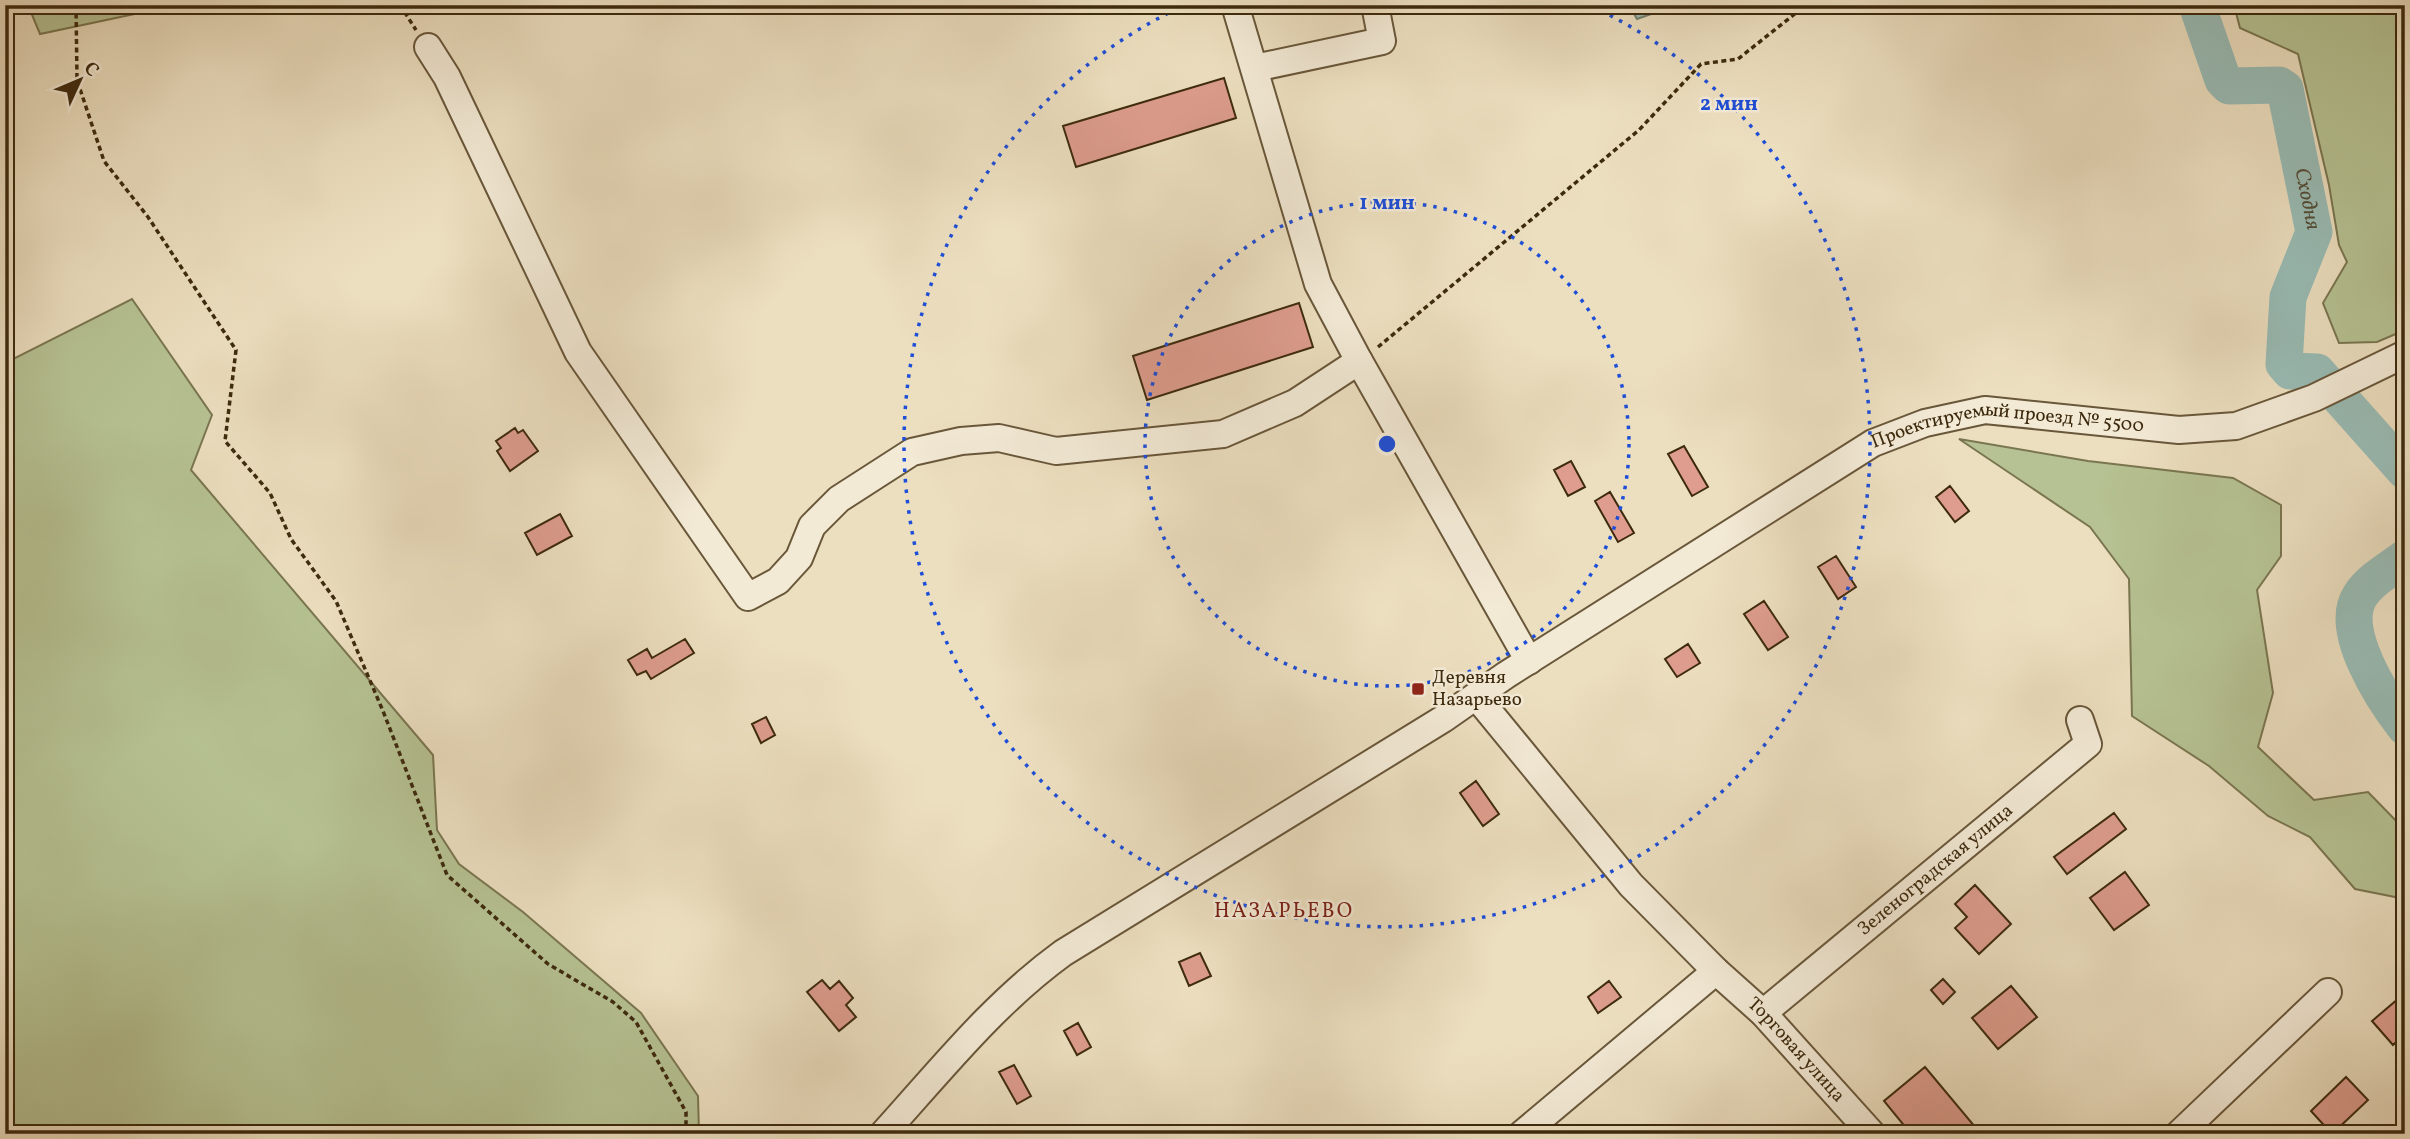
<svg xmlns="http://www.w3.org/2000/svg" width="2410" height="1139" font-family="Vollkorn,serif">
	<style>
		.green { fill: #b6c293; stroke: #7a7650; stroke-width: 2 }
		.water { fill: #99bcb5; stroke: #748272; stroke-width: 2 }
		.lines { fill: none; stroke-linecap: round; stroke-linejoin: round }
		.river { stroke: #99bcb5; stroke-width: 37 }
		.building { fill: #de9d8e; stroke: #3d2a0e; stroke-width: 2 }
		.minor-casing { stroke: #69573a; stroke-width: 30 }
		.path { stroke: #3d2a0e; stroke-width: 3.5; stroke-dasharray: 5 3.5; stroke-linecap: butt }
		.minor { stroke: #f3ead6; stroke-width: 26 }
		.ring { fill: none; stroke: #1d4ed8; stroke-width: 3.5; stroke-dasharray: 3.5 7 }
		.poi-dot { fill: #8f2418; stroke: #f3ead6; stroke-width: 2.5 }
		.labels { text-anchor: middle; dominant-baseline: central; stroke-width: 5; stroke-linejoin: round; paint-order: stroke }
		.street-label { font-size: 19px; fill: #3d2a0e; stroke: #f3ead6 }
		.poi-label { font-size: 19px; fill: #3d2a0e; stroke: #f3ead6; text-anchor: start }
		.water-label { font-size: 21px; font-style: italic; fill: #544e38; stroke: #f3ead6 }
		.neighbourhood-label { font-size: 21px; letter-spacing: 2px; fill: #7a1f14; stroke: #f3ead6 }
		.centre { fill: #1d4ed8; stroke: #f3ead6; stroke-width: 3.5 }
		.ring-label { font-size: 21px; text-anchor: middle; font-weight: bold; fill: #1d4ed8; stroke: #f3ead6; stroke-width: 5; stroke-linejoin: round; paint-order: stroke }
	</style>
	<rect width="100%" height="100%" fill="#ecdfc0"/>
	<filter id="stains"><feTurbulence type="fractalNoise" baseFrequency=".00286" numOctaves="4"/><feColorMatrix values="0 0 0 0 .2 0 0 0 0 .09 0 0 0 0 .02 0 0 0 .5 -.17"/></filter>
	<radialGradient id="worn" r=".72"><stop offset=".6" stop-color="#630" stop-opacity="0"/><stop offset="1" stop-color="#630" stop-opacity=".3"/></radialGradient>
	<path class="green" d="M28 5H177L40 34Z
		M2234 5H2405V330L2377 342 2339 343 2323 303 2347 262 2339 245 2329 185 2298 54 2240 28Z
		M132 299 212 415 191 470 433 755 437 830 459 864 523 912 641 1013 698 1096 699 1134H5V363Z
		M1959 439 2088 461 2233 478 2281 505V556L2257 590 2273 693 2258 747 2314 800 2368 792 2405 830V899L2355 889 2310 837 2268 816 2209 766 2132 716 2129 579 2090 527Z"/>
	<path class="water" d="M1629 5H1677L1637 19Z"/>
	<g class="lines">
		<g class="river">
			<path id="s1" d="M2197 5 2223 80 2229 86 2279 85 2285 89 2314 232 2288 297 2284 364 2290 371 2317 372 2405 471"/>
			<path d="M2405 558C2390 569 2370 580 2360 596 2338 630 2383 699 2405 727"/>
		</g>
	</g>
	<path class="building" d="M1224 78 1236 118 1076 167 1063 126Z
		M1299 303 1313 347 1147 400 1133 356Z
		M515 428 518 433 523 430 538 451 510 471 497 451 501 448 496 441Z
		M1684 446 1708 487 1692 496 1668 454Z
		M1571 461 1585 487 1568 496 1554 470Z
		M1950 486 1969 511 1955 522 1936 497Z
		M1610 492 1634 533 1618 542 1595 501Z
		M560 514 572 536 537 555 525 533Z
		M1836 556 1856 587 1838 599 1818 567Z
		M1764 601 1788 637 1768 650 1744 614Z
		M685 639 694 653 651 679 646 671 637 675 628 660 647 649 652 658Z
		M1688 644 1700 663 1677 677 1665 659Z
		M766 717 775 735 761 743 752 724Z
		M1476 781 1499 814 1483 826 1460 793Z
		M2114 813 2126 829 2067 874 2054 857Z
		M2125 872 2149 905 2114 930 2090 898Z
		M1975 885 2011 924 1979 954 1955 928 1967 917 1955 904Z
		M1200 953 1211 976 1189 986 1179 962Z
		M1943 979 1955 992 1943 1004 1931 990Z
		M822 980 830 989 839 981 853 998 846 1005 856 1017 839 1031 807 992Z
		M1609 981 1621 997 1598 1013 1588 997Z
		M2011 986 2037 1017 1998 1049 1972 1018Z
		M2405 993V1034L2393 1045 2372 1021Z
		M1078 1023 1091 1047 1077 1055 1064 1031Z
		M1014 1065 1031 1096 1017 1104 999 1072Z
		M1925 1067 1981 1134H1911L1884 1101Z
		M2346 1077 2368 1100 2332 1134 2311 1111Z"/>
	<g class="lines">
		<g class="minor-casing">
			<g id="minor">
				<path d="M1235 5 1318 284 1359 361"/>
				<path d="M428 47 447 77 578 352 748 597 778 581 799 558 812 526 839 499 912 452 961 441 999 438 1056 451 1223 434 1295 403 1359 361 1529 661"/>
				<path d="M1255 68 1382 41 1375 5"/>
				<path id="s2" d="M1476 696 1631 885 1716 971 1763 1013 1872 1134"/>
				<path id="s3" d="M1763 1013 2088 744 2080 720"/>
				<path id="s4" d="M883 1134C941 1070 993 1004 1063 953L1443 719 1506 675 1873 443 1925 423 1985 410 2179 430 2236 426 2314 398 2405 354"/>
				<path d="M1522 1134 1716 971"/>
				<path d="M2179 1134 2328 992"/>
			</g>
		</g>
		<path class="path" d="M76 5 77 80 104 161 148 217 236 350 225 441 270 493 291 539 336 601 383 711 447 875 548 964 613 1002 636 1022 686 1112V1134
			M400 5 416 30
			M1378 347 1639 130 1701 64 1738 59 1806 5"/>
		<use href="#minor" class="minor"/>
	</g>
	<g class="ring">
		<circle cx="1387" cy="444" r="242"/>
		<path d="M1591 6A483 483 0 1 1 1183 6"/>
	</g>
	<rect class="poi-dot" x="1411" y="682" width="14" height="14" rx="3.5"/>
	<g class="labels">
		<g class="street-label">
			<text stroke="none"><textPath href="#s4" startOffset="1351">Проектируемый проезд № 5500</textPath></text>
			<text stroke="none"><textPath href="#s3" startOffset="224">Зеленоградская улица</textPath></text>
			<text stroke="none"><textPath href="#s2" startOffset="478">Торговая улица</textPath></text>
		</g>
		<g class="poi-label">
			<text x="1432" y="678">Деревня<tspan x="1432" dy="22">Назарьево</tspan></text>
		</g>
		<g class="water-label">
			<text stroke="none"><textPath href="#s1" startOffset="257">Сходня</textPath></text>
		</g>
		<g class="neighbourhood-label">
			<text x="1284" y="911">НАЗАРЬЕВО</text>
		</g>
	</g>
	<circle cx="1387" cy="444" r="10" class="centre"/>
	<g class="ring-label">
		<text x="1729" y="110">2 мин</text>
		<text x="1387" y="209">1 мин</text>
	</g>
	<rect width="2410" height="1139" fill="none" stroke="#ecdfc0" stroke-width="28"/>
	<rect x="7" y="7" width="2396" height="1125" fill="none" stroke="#3d2a0e" stroke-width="3.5"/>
	<rect x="14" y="14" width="2382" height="1111" fill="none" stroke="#3d2a0e" stroke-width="2"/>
	<g transform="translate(80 80) rotate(46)" stroke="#f3ead6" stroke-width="5" paint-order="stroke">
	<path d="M0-5L12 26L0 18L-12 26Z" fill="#3d2a0e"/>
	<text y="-10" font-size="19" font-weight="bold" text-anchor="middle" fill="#3d2a0e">С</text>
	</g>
	<rect width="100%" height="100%" filter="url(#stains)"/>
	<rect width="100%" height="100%" fill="url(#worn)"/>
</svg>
